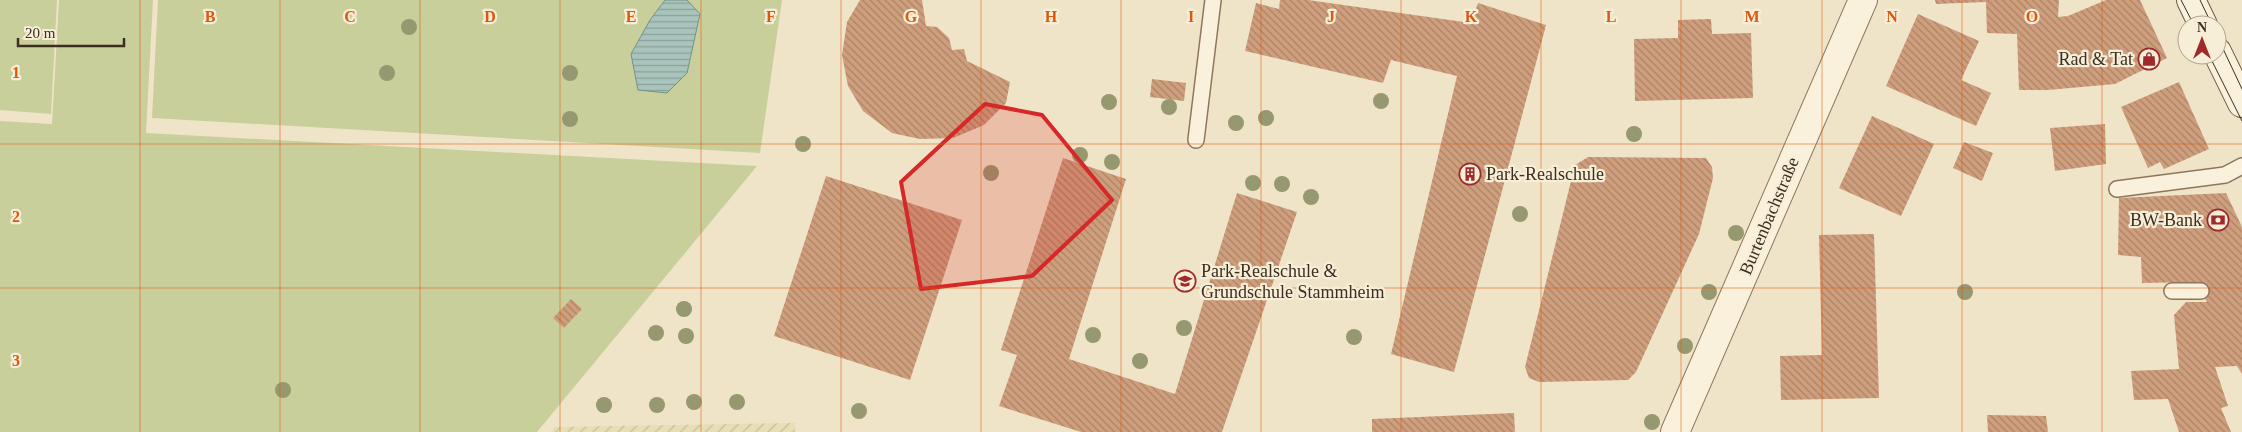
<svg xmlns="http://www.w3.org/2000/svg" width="2242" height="432" font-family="Georgia,serif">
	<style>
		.farmland { fill: url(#farmland-furrows) }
		.green { fill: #c9cf9b }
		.water { fill: url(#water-rules); stroke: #6f938a }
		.building { fill: url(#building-back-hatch) }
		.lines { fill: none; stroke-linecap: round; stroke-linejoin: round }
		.lane-casing { stroke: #8d765c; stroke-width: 18 }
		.street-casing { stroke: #8d765c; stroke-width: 30 }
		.secondary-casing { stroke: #6f573f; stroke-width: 30 }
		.lane { stroke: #faf1dc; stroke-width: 15 }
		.street { stroke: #faf1dc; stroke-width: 28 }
		.secondary { stroke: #faf1dc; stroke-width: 28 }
		.tram { stroke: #3d2e20; stroke-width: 1 }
		.tree { fill: #96986f }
		.marked { fill: #d62828; fill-opacity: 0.2; stroke: #d62828; stroke-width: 4; stroke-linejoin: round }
		.grid { fill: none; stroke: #df570d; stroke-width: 1; stroke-opacity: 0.55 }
		.labels { text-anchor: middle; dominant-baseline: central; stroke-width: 4.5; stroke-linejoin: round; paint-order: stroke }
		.poi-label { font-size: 18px; fill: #3d2e20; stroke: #f7eed8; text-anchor: end }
		.street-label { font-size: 18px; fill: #3d2e20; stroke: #f7eed8 }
		.grid-label { font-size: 16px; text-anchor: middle; font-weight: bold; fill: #df570d; stroke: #f7eed8; stroke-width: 4.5; stroke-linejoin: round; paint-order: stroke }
	</style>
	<defs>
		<pattern id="farmland-furrows" width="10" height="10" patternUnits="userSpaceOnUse" patternTransform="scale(1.25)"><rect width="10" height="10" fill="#e6deb5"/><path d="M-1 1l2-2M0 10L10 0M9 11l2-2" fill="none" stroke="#c6bf9b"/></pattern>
		<pattern id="water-rules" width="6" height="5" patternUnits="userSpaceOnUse" patternTransform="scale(1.25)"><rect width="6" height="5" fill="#a9c4bc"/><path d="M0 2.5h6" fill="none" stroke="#8ba098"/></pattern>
		<pattern id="building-back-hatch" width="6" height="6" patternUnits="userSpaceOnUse" patternTransform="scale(1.25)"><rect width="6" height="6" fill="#cf9f7d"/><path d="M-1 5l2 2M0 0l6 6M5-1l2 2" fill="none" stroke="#a98266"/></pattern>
	</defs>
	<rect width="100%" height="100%" fill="#f0e4c8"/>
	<path class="farmland" d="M795 423V432H550L555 427Z"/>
	<path class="green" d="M0 0H57L51 114 0 110Z
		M59 0H153L146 133 757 166 537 432H0V121L52 124Z
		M158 0H782L760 153 152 118Z"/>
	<path class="water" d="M665 0H687L700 14 687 73 667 93 638 90 631 54 650 20Z"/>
	<path class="building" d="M860 0H922L926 26 937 27 949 38 952 50 964 49 967 61 1010 82 1006 103 984 125 953 138 920 139 892 133 863 111 848 86 842 55 847 22Z
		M1280 0H1308L1471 23 1478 3 1546 25 1454 372 1391 354 1457 76 1391 60 1383 83 1245 51 1256 3 1279 9Z
		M1935 0H2059L2058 17 2068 16 2106 0H2140L2167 58 2115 84 2048 90H2019L2017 34 1987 33 1986 2 1936 4Z
		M1918 14 1979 41 1961 80 1991 93 1976 126 1886 86Z
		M1711 19 1712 34 1751 33 1753 98 1635 101 1634 39 1678 38V20Z
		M1152 79 1186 83 1184 101 1150 97Z
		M2179 82 2209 149 2164 169 2160 162 2148 168 2121 107Z
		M1872 116 1934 144 1901 216 1839 188Z
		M2105 124 2106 164 2055 171 2050 128Z
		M1964 142 1993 153 1982 181 1953 168Z
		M1588 157 1706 158 1712 167 1713 178 1699 234 1636 372 1628 380 1539 382 1529 378 1525 367 1575 165Z
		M1063 158 1126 179 1069 359 1175 394 1237 193 1297 212 1222 432H1081L999 406 1017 355 1001 350Z
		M826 176 962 220 910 380 774 336Z
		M2226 193 2242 227V374L2237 366 2215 367 2228 406 2221 408 2231 432H2179L2168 399 2134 400 2131 371 2179 369 2174 315 2186 302H2207L2196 282 2142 283 2141 257 2118 255 2119 198Z
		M1874 234 1879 398 1781 400 1780 356 1822 355 1819 235Z
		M571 299 582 309 564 328 553 318Z
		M1514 413 1515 432H1372V419Z
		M1987 415 2046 416 2048 432H1988Z"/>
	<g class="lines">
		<g class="lane-casing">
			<path id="lane" d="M1196 140 1213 0
				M2117 189 2225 175 2242 166
				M2172 291H2201"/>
		</g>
		<g class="street-casing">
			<path id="street" d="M1675 432 1863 0"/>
		</g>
		<g class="secondary-casing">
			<path id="secondary" d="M2191 0 2203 25
				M2217 52 2242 103"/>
		</g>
		<use href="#lane" class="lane"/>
		<use href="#street" class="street"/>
		<use href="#secondary" class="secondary"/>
		<path class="tram" d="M2181 0 2194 25
			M2200 0 2212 25
			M2217 36 2242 89
			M2209 55 2242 121"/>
	</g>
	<g class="tree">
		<circle cx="409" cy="27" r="8"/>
		<circle cx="387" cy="73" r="8"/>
		<circle cx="570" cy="73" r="8"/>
		<circle cx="1381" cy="101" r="8"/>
		<circle cx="1109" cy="102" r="8"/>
		<circle cx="1169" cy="107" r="8"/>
		<circle cx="1266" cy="118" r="8"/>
		<circle cx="570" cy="119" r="8"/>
		<circle cx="1236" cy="123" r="8"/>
		<circle cx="1634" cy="134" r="8"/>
		<circle cx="803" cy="144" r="8"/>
		<circle cx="1080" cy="155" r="8"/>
		<circle cx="1112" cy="162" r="8"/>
		<circle cx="991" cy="173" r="8"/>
		<circle cx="1253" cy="183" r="8"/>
		<circle cx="1282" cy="184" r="8"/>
		<circle cx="1311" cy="197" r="8"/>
		<circle cx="1520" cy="214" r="8"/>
		<circle cx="1736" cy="233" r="8"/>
		<circle cx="1709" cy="292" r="8"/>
		<circle cx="1965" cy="292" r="8"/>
		<circle cx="684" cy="309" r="8"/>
		<circle cx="1184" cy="328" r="8"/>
		<circle cx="656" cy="333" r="8"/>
		<circle cx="1093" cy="335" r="8"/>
		<circle cx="686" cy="336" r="8"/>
		<circle cx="1354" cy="337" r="8"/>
		<circle cx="1685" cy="346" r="8"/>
		<circle cx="1140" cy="361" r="8"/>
		<circle cx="283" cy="390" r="8"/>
		<circle cx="694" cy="402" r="8"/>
		<circle cx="737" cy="402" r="8"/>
		<circle cx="604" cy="405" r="8"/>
		<circle cx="657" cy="405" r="8"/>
		<circle cx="859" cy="411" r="8"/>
		<circle cx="1652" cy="422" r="8"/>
	</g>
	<path class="marked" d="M985 104 1042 115 1112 200 1032 276 921 289 901 182Z"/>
	<path class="grid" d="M140 0V432M280 0V432M420 0V432M560 0V432M701 0V432M841 0V432M981 0V432M1121 0V432M1261 0V432M1401 0V432M1541 0V432M1681 0V432M1822 0V432M1962 0V432M2102 0V432M0 144H2242M0 288H2242"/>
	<defs>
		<g id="shop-ring" transform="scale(1.125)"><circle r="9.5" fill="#f7eed8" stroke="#9e2a2b" stroke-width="1.5"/><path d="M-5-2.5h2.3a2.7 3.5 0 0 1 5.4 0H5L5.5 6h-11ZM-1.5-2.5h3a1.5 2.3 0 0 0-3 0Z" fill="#9e2a2b"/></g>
		<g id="building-ring" transform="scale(1.125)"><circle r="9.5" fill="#f7eed8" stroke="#9e2a2b" stroke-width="1.5"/><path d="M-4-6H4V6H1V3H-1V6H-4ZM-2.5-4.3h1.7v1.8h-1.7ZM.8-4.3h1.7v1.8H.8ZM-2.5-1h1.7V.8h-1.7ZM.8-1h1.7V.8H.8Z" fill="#9e2a2b"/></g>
		<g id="bank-ring" transform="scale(1.125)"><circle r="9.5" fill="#f7eed8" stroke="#9e2a2b" stroke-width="1.5"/><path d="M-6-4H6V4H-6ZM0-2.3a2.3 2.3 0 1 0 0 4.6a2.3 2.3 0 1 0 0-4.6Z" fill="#9e2a2b"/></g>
		<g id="school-ring" transform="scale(1.125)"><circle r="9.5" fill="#f7eed8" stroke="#9e2a2b" stroke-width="1.5"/><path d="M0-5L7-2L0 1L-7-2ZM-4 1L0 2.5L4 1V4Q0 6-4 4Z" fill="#9e2a2b"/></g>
	</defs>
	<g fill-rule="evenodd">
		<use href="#shop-ring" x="2149" y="59"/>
		<use href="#building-ring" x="1470" y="174"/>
		<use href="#bank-ring" x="2218" y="220"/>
		<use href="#school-ring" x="1185" y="281"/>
	</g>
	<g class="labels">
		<g class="poi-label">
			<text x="2133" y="59">Rad &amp; Tat</text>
			<text x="1486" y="174" text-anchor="start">Park-Realschule</text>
			<text x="2202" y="220">BW-Bank</text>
			<text x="1201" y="271" text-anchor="start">Park-Realschule &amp;<tspan x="1201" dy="21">Grundschule Stammheim</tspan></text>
		</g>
		<g class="street-label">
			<text transform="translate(1769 216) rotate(-67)">Burtenbachstraße</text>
		</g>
	</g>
	<g class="grid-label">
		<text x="210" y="22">B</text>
		<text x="350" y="22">C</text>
		<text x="490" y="22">D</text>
		<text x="631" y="22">E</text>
		<text x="771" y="22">F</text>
		<text x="911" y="22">G</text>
		<text x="1051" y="22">H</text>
		<text x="1191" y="22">I</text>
		<text x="1331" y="22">J</text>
		<text x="1471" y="22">K</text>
		<text x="1611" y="22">L</text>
		<text x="1752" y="22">M</text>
		<text x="1892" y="22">N</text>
		<text x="2032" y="22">O</text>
		<text x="16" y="78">1</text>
		<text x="16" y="222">2</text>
		<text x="16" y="366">3</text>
	</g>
	<g transform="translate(2202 40)"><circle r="24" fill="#f7eed8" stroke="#ada18e"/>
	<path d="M0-4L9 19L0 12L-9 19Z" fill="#9e2a2b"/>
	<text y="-8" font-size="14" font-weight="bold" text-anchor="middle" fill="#3d2e20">N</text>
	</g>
	<path d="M18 38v8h106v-8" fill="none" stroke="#3d2e20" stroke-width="2.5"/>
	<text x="25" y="38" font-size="15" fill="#3d2e20" stroke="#f7eed8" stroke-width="4" paint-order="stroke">20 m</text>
</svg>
